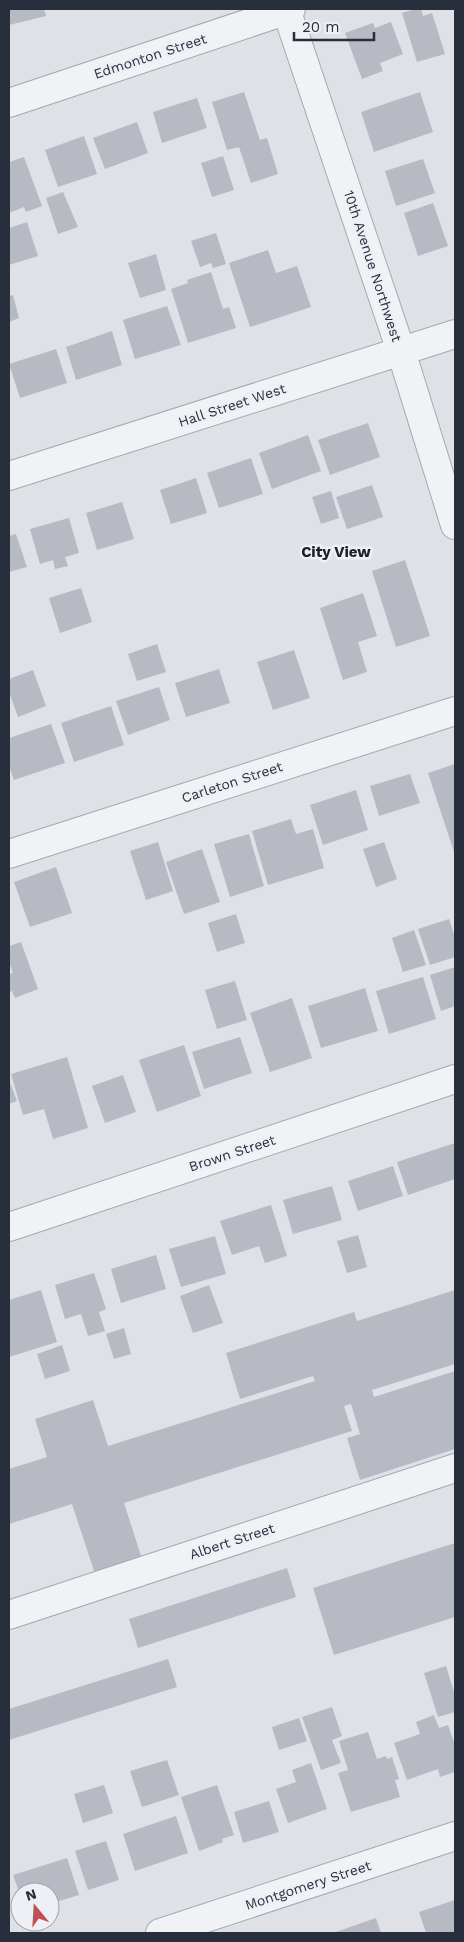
<svg xmlns="http://www.w3.org/2000/svg" width="464" height="1942" font-family="'Work Sans',sans-serif">
	<style>
		.building { fill: #b7bac3 }
		.lines { fill: none; stroke-linecap: round; stroke-linejoin: round }
		.minor-casing { stroke: #a5a8b0; stroke-width: 30 }
		.minor { stroke: #f1f2f5; stroke-width: 28 }
		.labels { text-anchor: middle; dominant-baseline: central; stroke-width: 5; stroke-linejoin: round; paint-order: stroke }
		.street-label { font-size: 14px; fill: #292e3c; stroke: #eef0f5 }
		.neighbourhood-label { font-size: 15px; font-weight: bold; fill: #1b202d; stroke: #eef0f5 }
	</style>
	<rect width="100%" height="100%" fill="#dfe1e7"/>
	<path class="building" d="M9 9H44L46 16 9 25Z
		M416 9H421L423 16 432 13 445 54 417 62 402 13Z
		M391 22 403 54 380 63 383 71 362 79 345 33 373 23 375 28Z
		M244 92 260 140 267 138 278 174 251 183 239 147 227 150 212 102Z
		M420 92 433 132 374 152 361 112Z
		M197 98 207 128 162 143 153 112Z
		M137 122 148 153 105 169 93 138Z
		M84 136 97 174 58 187 45 150Z
		M223 156 234 190 212 197 201 163Z
		M24 157 42 206 26 212 24 207 9 213V162Z
		M423 159 435 193 396 206 385 171Z
		M63 192 78 227 58 234 46 198Z
		M433 203 448 246 418 256 404 213Z
		M27 222 38 256 9 265V228Z
		M216 233 226 264 213 268 211 263 200 267 191 241Z
		M268 250 276 273 297 266 311 307 250 327 229 263Z
		M156 254 166 290 140 298 128 263Z
		M211 272 223 309 229 307 236 328 188 343 171 289 188 283 187 280Z
		M13 295 19 318 9 322V296Z
		M167 306 181 345 135 359 123 320Z
		M112 331 122 365 76 380 66 347Z
		M56 349 67 383 20 398 9 364Z
		M368 423 380 457 330 475 318 440Z
		M308 435 321 471 272 489 259 453Z
		M251 458 263 494 219 508 207 473Z
		M196 478 207 513 171 524 160 490Z
		M372 485 383 517 347 529 336 497Z
		M331 491 339 518 321 524 312 497Z
		M122 502 134 539 97 550 86 513Z
		M69 518 79 553 65 557 68 566 55 569 53 560 40 564 30 529Z
		M16 534 27 567 9 572V536Z
		M405 560 430 636 396 647 372 571Z
		M81 588 92 622 60 633 49 598Z
		M363 593 377 636 358 642 367 672 343 680 320 608Z
		M157 644 166 672 137 681 128 654Z
		M294 650 310 698 273 710 257 662Z
		M219 669 230 703 186 717 175 683Z
		M33 670 46 706 18 717 9 692V679Z
		M159 687 170 720 128 735 116 701Z
		M111 706 124 745 74 762 61 723Z
		M51 724 65 763 14 780 9 766V738Z
		M455 764V852H454L428 773Z
		M410 774 420 803 379 816 370 786Z
		M356 790 368 830 323 845 310 805Z
		M291 819 296 834 313 829 324 868 268 885 252 831Z
		M249 834 264 886 230 897 214 844Z
		M158 842 173 891 146 900 130 851Z
		M384 842 397 879 376 887 363 849Z
		M202 849 220 902 184 914 166 862Z
		M56 867 72 913 30 927 14 882Z
		M236 914 245 943 217 952 208 923Z
		M449 919 455 937V957L430 965 418 929Z
		M414 930 426 965 403 972 392 938Z
		M21 942 38 989 15 998 12 991 9 992V974L13 973 9 962V946Z
		M455 967V1006L441 1011 430 975Z
		M423 977 436 1019 389 1034 376 991Z
		M235 981 247 1020 217 1029 205 990Z
		M365 988 378 1031 321 1048 308 1006Z
		M292 998 312 1058 270 1072 250 1013Z
		M240 1037 252 1073 204 1089 192 1052Z
		M184 1045 201 1096 157 1112 139 1060Z
		M67 1057 88 1128 53 1139 44 1109 23 1115 11 1074Z
		M123 1075 136 1112 105 1123 92 1086Z
		M9 1080 17 1101 9 1104Z
		M455 1143V1179L408 1195 397 1162Z
		M393 1166 403 1196 358 1211 348 1181Z
		M332 1186 342 1220 293 1234 283 1200Z
		M271 1205 287 1256 265 1263 259 1246 232 1255 220 1221Z
		M358 1235 367 1267 347 1273 337 1241Z
		M215 1236 226 1274 181 1287 169 1249Z
		M156 1255 166 1289 121 1303 111 1269Z
		M94 1273 106 1309 99 1312 105 1331 88 1336 81 1314 65 1319 55 1285Z
		M209 1285 223 1323 193 1333 180 1296Z
		M41 1290 57 1342 9 1357V1300Z
		M455 1290V1364L372 1390 374 1397 455 1371V1449L360 1480 347 1438 360 1434 351 1404 344 1406 352 1431 124 1503 143 1562 96 1577 72 1504 9 1524V1469L47 1457 35 1419 93 1400 108 1446 315 1381 313 1376 240 1399 226 1353 354 1312 357 1321Z
		M124 1328 131 1354 114 1359 106 1334Z
		M62 1345 70 1371 45 1379 37 1354Z
		M455 1543V1617L334 1655 313 1588Z
		M287 1568 296 1597 138 1648 129 1619Z
		M168 1659 177 1687 9 1740V1709Z
		M446 1666 455 1695V1712L438 1717 424 1673Z
		M332 1707 342 1736 332 1740 341 1763 321 1770 302 1717Z
		M434 1715 439 1728 448 1725 455 1745V1772L440 1777 438 1769 407 1780 394 1743 420 1734 416 1722Z
		M299 1718 307 1741 279 1750 272 1727Z
		M368 1732 377 1759 386 1756 387 1759 392 1757 399 1779 395 1780 400 1797 351 1812 338 1773 348 1770 339 1741Z
		M167 1760 179 1795 142 1807 130 1771Z
		M311 1763 327 1809 288 1823 276 1789 296 1782 292 1770Z
		M104 1785 113 1813 83 1823 74 1794Z
		M217 1785 234 1835 222 1839 223 1842 199 1851 181 1797Z
		M269 1801 279 1832 243 1843 234 1812Z
		M176 1816 188 1853 135 1871 123 1834Z
		M106 1841 119 1880 88 1890 75 1851Z
		M67 1858 79 1895 56 1902 59 1911 50 1914V1892H19L13 1875Z
		M455 1900V1933H426L419 1912Z
		M376 1918 381 1933H333Z"/>
	<g class="lines">
		<g class="minor-casing">
			<path id="minor" d="M286 9 401 351 455 525
				M9 103 291 9
				M9 476 455 334
				M9 854 455 711
				M9 1227 455 1079
				M9 1615 455 1468
				M160 1933 455 1836"/>
		</g>
		<use href="#minor" class="minor"/>
	</g>
	<g class="labels">
		<g class="street-label">
			<text transform="translate(150 56) rotate(-18)">Edmonton Street</text>
			<text transform="translate(373 266) rotate(72)">10th Avenue Northwest</text>
			<text transform="translate(232 405) rotate(-18)">Hall Street West</text>
			<text transform="translate(232 782) rotate(-18)">Carleton Street</text>
			<text transform="translate(232 1153) rotate(-18)">Brown Street</text>
			<text transform="translate(232 1541) rotate(-18)">Albert Street</text>
			<text transform="translate(308 1885) rotate(-18)">Montgomery Street</text>
		</g>
		<g class="neighbourhood-label">
			<text x="336" y="552">City View</text>
		</g>
	</g>
	<rect width="464" height="1942" fill="none" stroke="#292e3c" stroke-width="20"/>
	<g transform="translate(35 1907) rotate(342)"><circle r="24" fill="#eef0f5" stroke="#9fa2ab"/>
	<path d="M0-4L9 19L0 12L-9 19Z" fill="#c14f54"/>
	<text y="-8" font-size="14" font-weight="bold" text-anchor="middle" fill="#292e3c">N</text>
	</g>
	<path d="M294 32v8h80v-8" fill="none" stroke="#292e3c" stroke-width="2.5"/>
	<text x="302" y="32" font-size="15" fill="#292e3c" stroke="#eef0f5" stroke-width="4" paint-order="stroke">20 m</text>
</svg>
